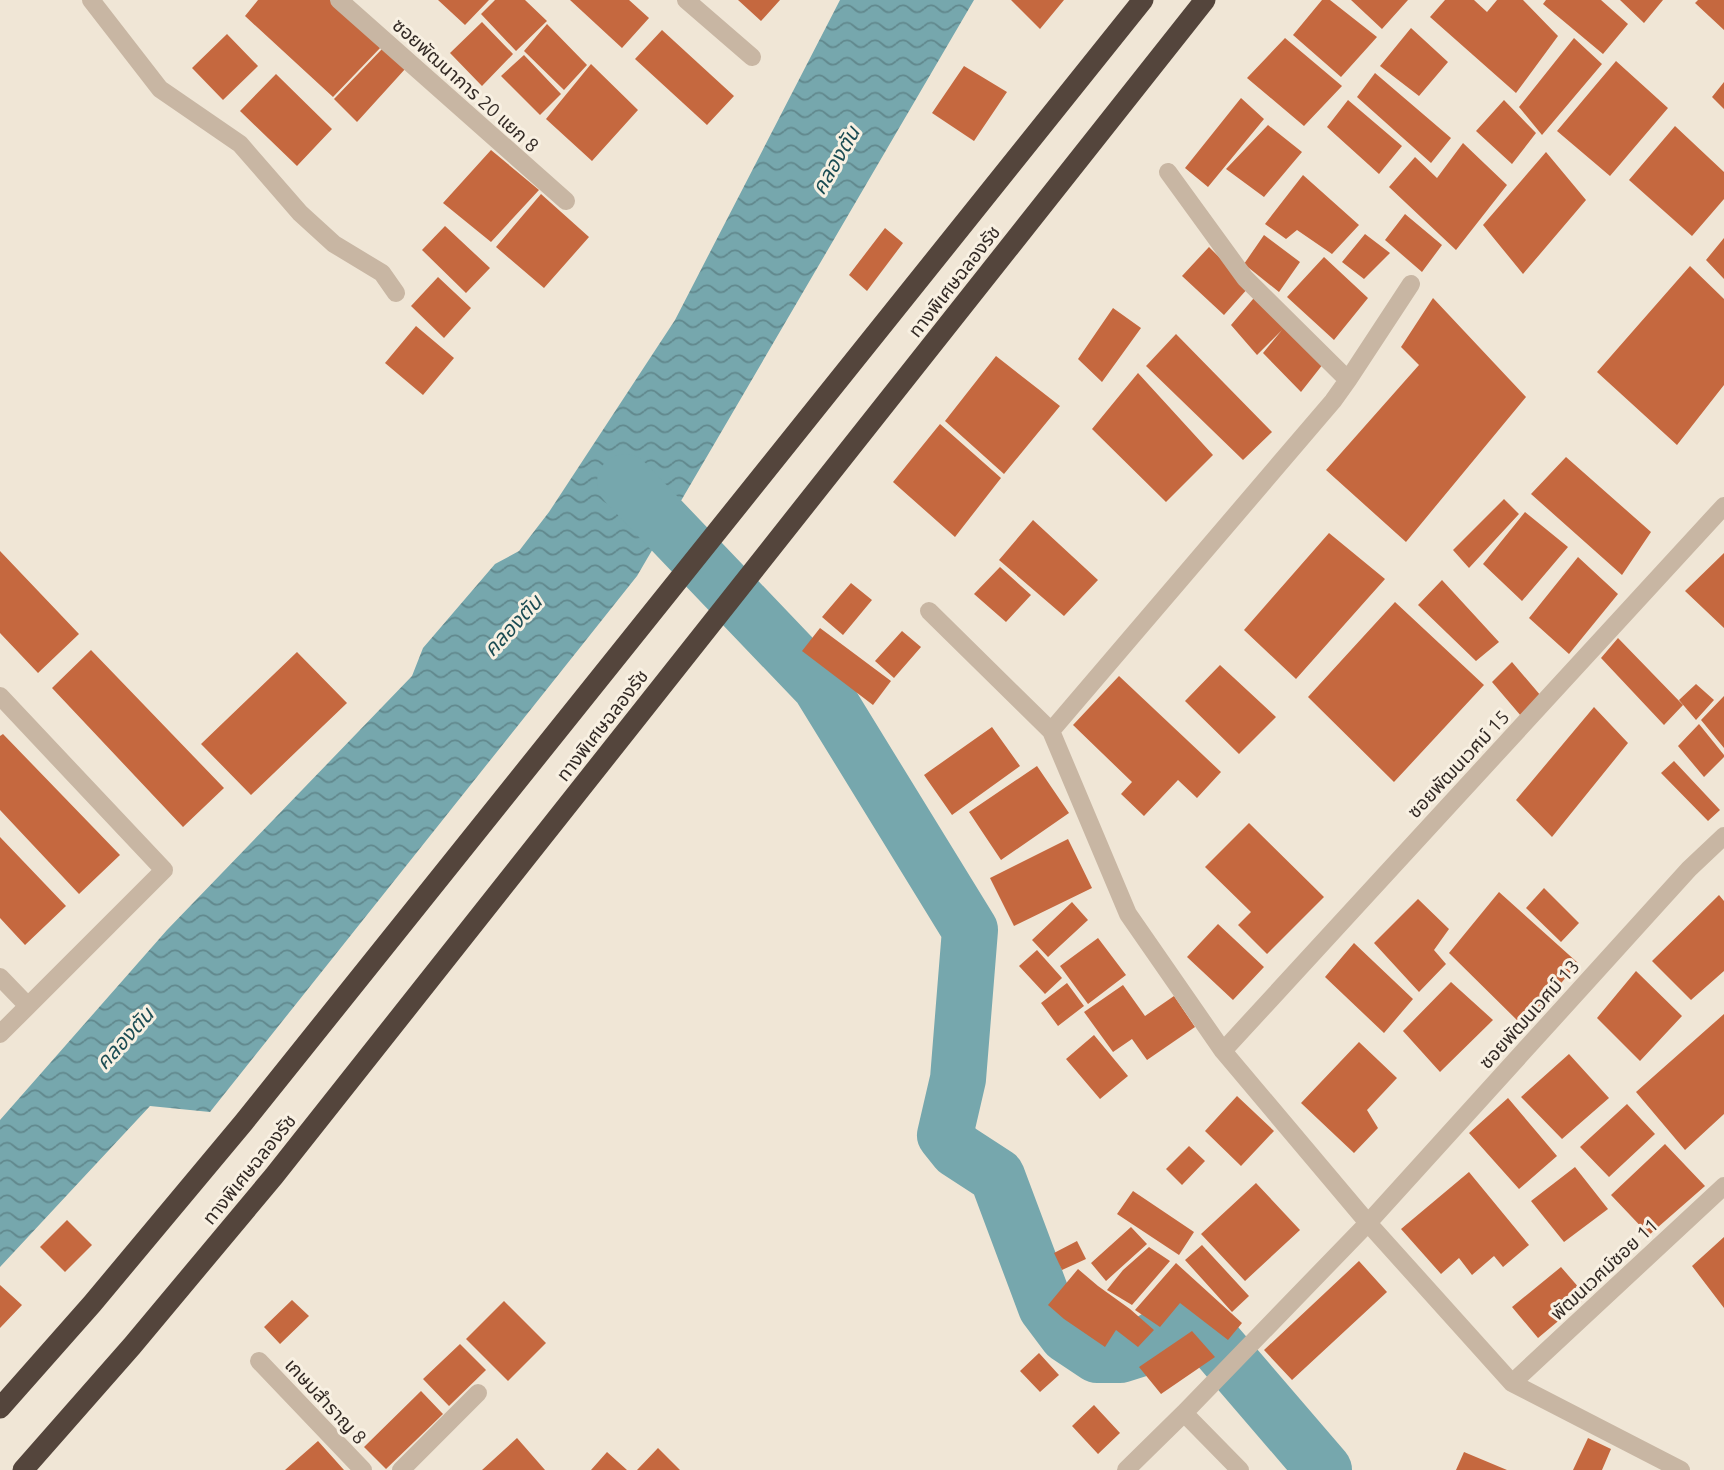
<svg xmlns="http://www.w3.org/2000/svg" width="1724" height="1470" font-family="Ubuntu,'Noto Sans Thai',sans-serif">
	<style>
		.water { fill: url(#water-waves) }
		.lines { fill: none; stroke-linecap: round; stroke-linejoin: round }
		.river { stroke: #76a7ad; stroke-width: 56 }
		.building { fill: #c5683f }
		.street { stroke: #c8b6a3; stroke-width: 18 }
		.highway { stroke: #54453c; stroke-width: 21 }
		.labels { text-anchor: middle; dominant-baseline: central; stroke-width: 6; stroke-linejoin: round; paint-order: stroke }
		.street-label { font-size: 19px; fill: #332a25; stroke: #f8f0e2 }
		.water-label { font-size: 21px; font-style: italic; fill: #1b4c53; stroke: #f8f0e2 }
	</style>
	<defs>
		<pattern id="water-waves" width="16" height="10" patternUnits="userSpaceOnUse" patternTransform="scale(1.75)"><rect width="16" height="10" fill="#76a7ad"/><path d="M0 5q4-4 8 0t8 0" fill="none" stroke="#61888d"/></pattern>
	</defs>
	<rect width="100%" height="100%" fill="#f0e6d6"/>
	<path class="water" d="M840 0H974L637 576 210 1112 150 1106 0 1267V1120L167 930 412 676 423 648 495 564 519 551 549 512 675 320Z"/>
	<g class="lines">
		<path class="river" d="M625 482 820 686 970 930 958 1079 945 1135 957 1150 997 1176 1046 1307 1067 1335 1097 1355H1120L1139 1349 1186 1319 1208 1335 1324 1470"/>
	</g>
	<path class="building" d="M258 0H332L382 46 333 97 245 16Z
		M438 0H489L465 25Z
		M495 0H525L547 21 516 51 481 14Z
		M570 0H629L649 18 622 48Z
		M738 0H780L761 21Z
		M1011 0H1064L1040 29Z
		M1322 0H1330L1377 37 1341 77 1293 35Z
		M1351 0H1408L1382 29Z
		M1445 0H1474L1487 12 1497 0H1523L1558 36 1516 93 1430 17Z
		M1546 0H1601L1628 24 1603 54 1543 4Z
		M1620 0H1663L1644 23Z
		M1698 0H1724V30L1695 3Z
		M482 22 513 54 482 86 450 53Z
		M547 24 587 65 564 90 524 51Z
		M1411 28 1448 62 1419 96 1380 66Z
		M662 30 734 96 707 125 635 59Z
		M227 34 258 66 223 100 192 68Z
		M1285 38 1342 86 1304 126 1247 78Z
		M1574 38 1602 64 1542 135 1519 107Z
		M382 49 406 68 357 122 334 99Z
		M524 55 561 94 540 115 501 76Z
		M1616 61 1668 108 1610 176 1557 131Z
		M591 64 638 110 592 161 546 119Z
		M964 66 1007 92 974 141 932 113Z
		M1375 73 1451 138 1431 163 1357 97Z
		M276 74 332 129 297 166 240 111Z
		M1724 82V109L1712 97Z
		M1241 98 1264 119 1208 187 1185 168Z
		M1348 100 1402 146 1379 174 1327 127Z
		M1504 100 1536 133 1512 164 1476 131Z
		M1268 125 1302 152 1264 197 1226 169Z
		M1675 126 1724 172V199L1692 236 1629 180Z
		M1463 143 1507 185 1456 250 1389 187 1415 157 1437 178Z
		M491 150 539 190 491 242 443 203Z
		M1546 152 1586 200 1523 274 1483 225Z
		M1303 175 1359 225 1332 254 1297 230 1286 239 1265 224Z
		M541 194 589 237 544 288 496 247Z
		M1405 214 1442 245 1422 272 1385 240Z
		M445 226 490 268 466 293 422 250Z
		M885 228 903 243 867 291 849 275Z
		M1365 234 1390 253 1364 279 1342 262Z
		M1264 235 1300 262 1279 292 1244 264Z
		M1724 238V279L1706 260Z
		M1209 247 1249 287 1224 315 1182 276Z
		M1324 257 1368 298 1334 340 1287 297Z
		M1690 266 1724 299V385L1677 445 1597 372Z
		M438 277 471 308 444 338 411 306Z
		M1259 292 1327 359 1301 392 1263 353 1282 330 1257 355 1231 325Z
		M1433 298 1526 397 1406 542 1326 470 1419 365 1401 347Z
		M1113 308 1141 328 1102 382 1078 359Z
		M416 326 454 358 423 395 385 363Z
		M1176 334 1272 432 1243 460 1146 366Z
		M996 356 1060 406 1004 474 945 421Z
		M1138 373 1213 455 1166 502 1092 429Z
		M940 424 1001 478 955 537 893 482Z
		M1566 457 1651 532 1622 575 1531 494Z
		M1504 499 1519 514 1469 568 1453 550Z
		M1525 512 1568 547 1522 601 1483 564Z
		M1033 520 1098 580 1064 616 999 560Z
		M1329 533 1385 579 1296 679 1244 630Z
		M0 551 79 634 38 673 0 633Z
		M1724 553V628L1685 591Z
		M1578 557 1618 594 1569 654 1529 618Z
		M1000 567 1031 595 1006 622 974 594Z
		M1442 580 1499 642 1476 661 1418 605Z
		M851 583 872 600 843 635 822 617Z
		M1395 602 1484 685 1394 782 1308 697Z
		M820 628 891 681 873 705 802 651Z
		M902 631 921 647 894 678 875 661Z
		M1618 638 1683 705 1664 725 1601 658Z
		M91 650 224 788 183 827 52 688Z
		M297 652 347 703 251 795 201 744Z
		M1512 662 1541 696 1521 716 1492 682Z
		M1220 665 1276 717 1239 754 1185 701Z
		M1119 676 1221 772 1197 798 1178 780 1144 816 1121 794 1132 782 1073 725Z
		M1696 684 1714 700 1696 720 1679 700Z
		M1724 696V748L1701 720Z
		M1594 707 1628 743 1552 837 1516 800Z
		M1699 724 1724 755V757L1704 777 1678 746Z
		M992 727 1020 766 952 815 924 775Z
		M3 734 120 855 79 894 0 810V736Z
		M1674 761 1720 810 1708 821 1661 773Z
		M1037 766 1069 813 1001 860 969 812Z
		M1249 823 1324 897 1267 954 1238 925 1251 912 1205 867Z
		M0 837 66 906 25 945 0 918Z
		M1068 839 1092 888 1014 926 990 878Z
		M1544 888 1579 923 1561 942 1526 908Z
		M1499 892 1578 963 1524 1027 1449 953Z
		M1719 895 1724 901V971L1691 1000 1652 961Z
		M1418 899 1449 929 1434 950 1446 964 1419 992 1374 943Z
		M1072 902 1088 920 1048 957 1032 940Z
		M1218 924 1264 967 1233 1000 1187 957Z
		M1098 938 1126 975 1088 1004 1060 966Z
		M1354 943 1413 999 1384 1033 1325 977Z
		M1037 950 1062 978 1045 994 1019 966Z
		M1636 971 1682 1016 1640 1061 1597 1018Z
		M1451 982 1493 1020 1440 1072 1403 1031Z
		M1067 983 1084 1006 1058 1026 1041 1003Z
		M1123 985 1145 1016 1174 996 1195 1027 1147 1060 1132 1039 1113 1052 1084 1012Z
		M1724 1014V1114L1685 1150 1636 1092Z
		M1094 1035 1128 1076 1100 1099 1066 1059Z
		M1359 1042 1397 1078 1367 1110 1378 1128 1354 1153 1301 1103Z
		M1569 1054 1609 1098 1562 1139 1521 1097Z
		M1237 1096 1274 1131 1241 1166 1205 1131Z
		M1508 1098 1557 1156 1519 1189 1469 1133Z
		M1627 1104 1655 1134 1609 1177 1580 1147Z
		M1665 1144 1705 1186 1649 1235 1611 1195Z
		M1189 1146 1205 1161 1182 1185 1166 1169Z
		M1575 1167 1608 1209 1564 1242 1531 1201Z
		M1469 1172 1529 1245 1503 1267 1494 1256 1472 1275 1459 1258 1441 1274 1401 1229Z
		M1256 1183 1300 1230 1245 1281 1201 1234Z
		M1133 1191 1194 1232 1179 1255 1117 1214Z
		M67 1220 92 1245 65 1272 40 1247Z
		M1131 1227 1147 1244 1106 1281 1091 1263Z
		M1724 1237V1308L1692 1266Z
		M1077 1241 1086 1259 1062 1270 1054 1253Z
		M1202 1245 1249 1296 1232 1312 1185 1260Z
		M1149 1247 1170 1261 1132 1305 1107 1290 1123 1270Z
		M1359 1261 1387 1292 1292 1380 1264 1350Z
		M1176 1263 1242 1323 1228 1340 1180 1303 1160 1327 1135 1310Z
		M1561 1267 1587 1297 1538 1338 1512 1307Z
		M1078 1269 1098 1286 1130 1309 1154 1330 1138 1347 1116 1330 1105 1347 1064 1319 1048 1305Z
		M0 1285 22 1305 0 1328Z
		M292 1300 309 1316 280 1344 264 1327Z
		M504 1301 546 1343 508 1381 466 1339Z
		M1192 1331 1215 1357 1161 1394 1139 1367Z
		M460 1344 486 1370 449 1406 423 1379Z
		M1039 1353 1059 1375 1040 1392 1020 1371Z
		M421 1391 443 1414 386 1469 364 1447Z
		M1094 1405 1120 1433 1098 1454 1072 1426Z
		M517 1438 545 1470H482Z
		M1588 1438 1611 1449 1602 1470H1573Z
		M318 1441 344 1470H285Z
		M658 1448 680 1470H637Z
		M607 1452 627 1470H591Z
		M1464 1452 1507 1470H1456Z"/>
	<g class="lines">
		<path class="street" d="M91 0 160 89 240 144 300 213 334 244 382 273 396 293
			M339 0 566 201
			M686 0 752 57
			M1348 380 1411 284
			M929 611 1051 731 1128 914 1223 1051 1368 1223 1512 1383 1681 1470
			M0 696 164 870 0 1034
			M1051 731 1333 401 1348 380 1245 278 1168 172
			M0 977 28 1006
			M1223 1051 1724 506
			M259 1361 363 1470
			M1512 1383 1724 1186
			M1184 1413 1240 1470
			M401 1470 478 1393
			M1126 1470 1184 1413 1368 1223 1689 869 1724 836"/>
		<path class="highway" d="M0 1408 92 1304 244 1122 1143 0
			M23 1470 132 1346 274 1176 1205 0"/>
	</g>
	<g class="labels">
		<g class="street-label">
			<text transform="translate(466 85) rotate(42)">ซอยพัฒนาการ 20 แยก 8</text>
			<text transform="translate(954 281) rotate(-52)">ทางพิเศษฉลองรัช</text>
			<text transform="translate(602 725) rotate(-52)">ทางพิเศษฉลองรัช</text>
			<text transform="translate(1458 764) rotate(-47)">ซอยพัฒนเวศม์ 15</text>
			<text transform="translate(1529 1014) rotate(-48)">ซอยพัฒนเวศม์ 13</text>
			<text transform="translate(249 1169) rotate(-51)">ทางพิเศษฉลองรัช</text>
			<text transform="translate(1604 1269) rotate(-43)">พัฒนเวศม์ซอย 11</text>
			<text transform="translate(326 1401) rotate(47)">เกษมสำราญ 8</text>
		</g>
		<g class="water-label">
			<text transform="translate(835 160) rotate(-60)">คลองตัน</text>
			<text transform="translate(512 625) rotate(-47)">คลองตัน</text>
			<text transform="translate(124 1038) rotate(-48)">คลองตัน</text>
		</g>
	</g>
</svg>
